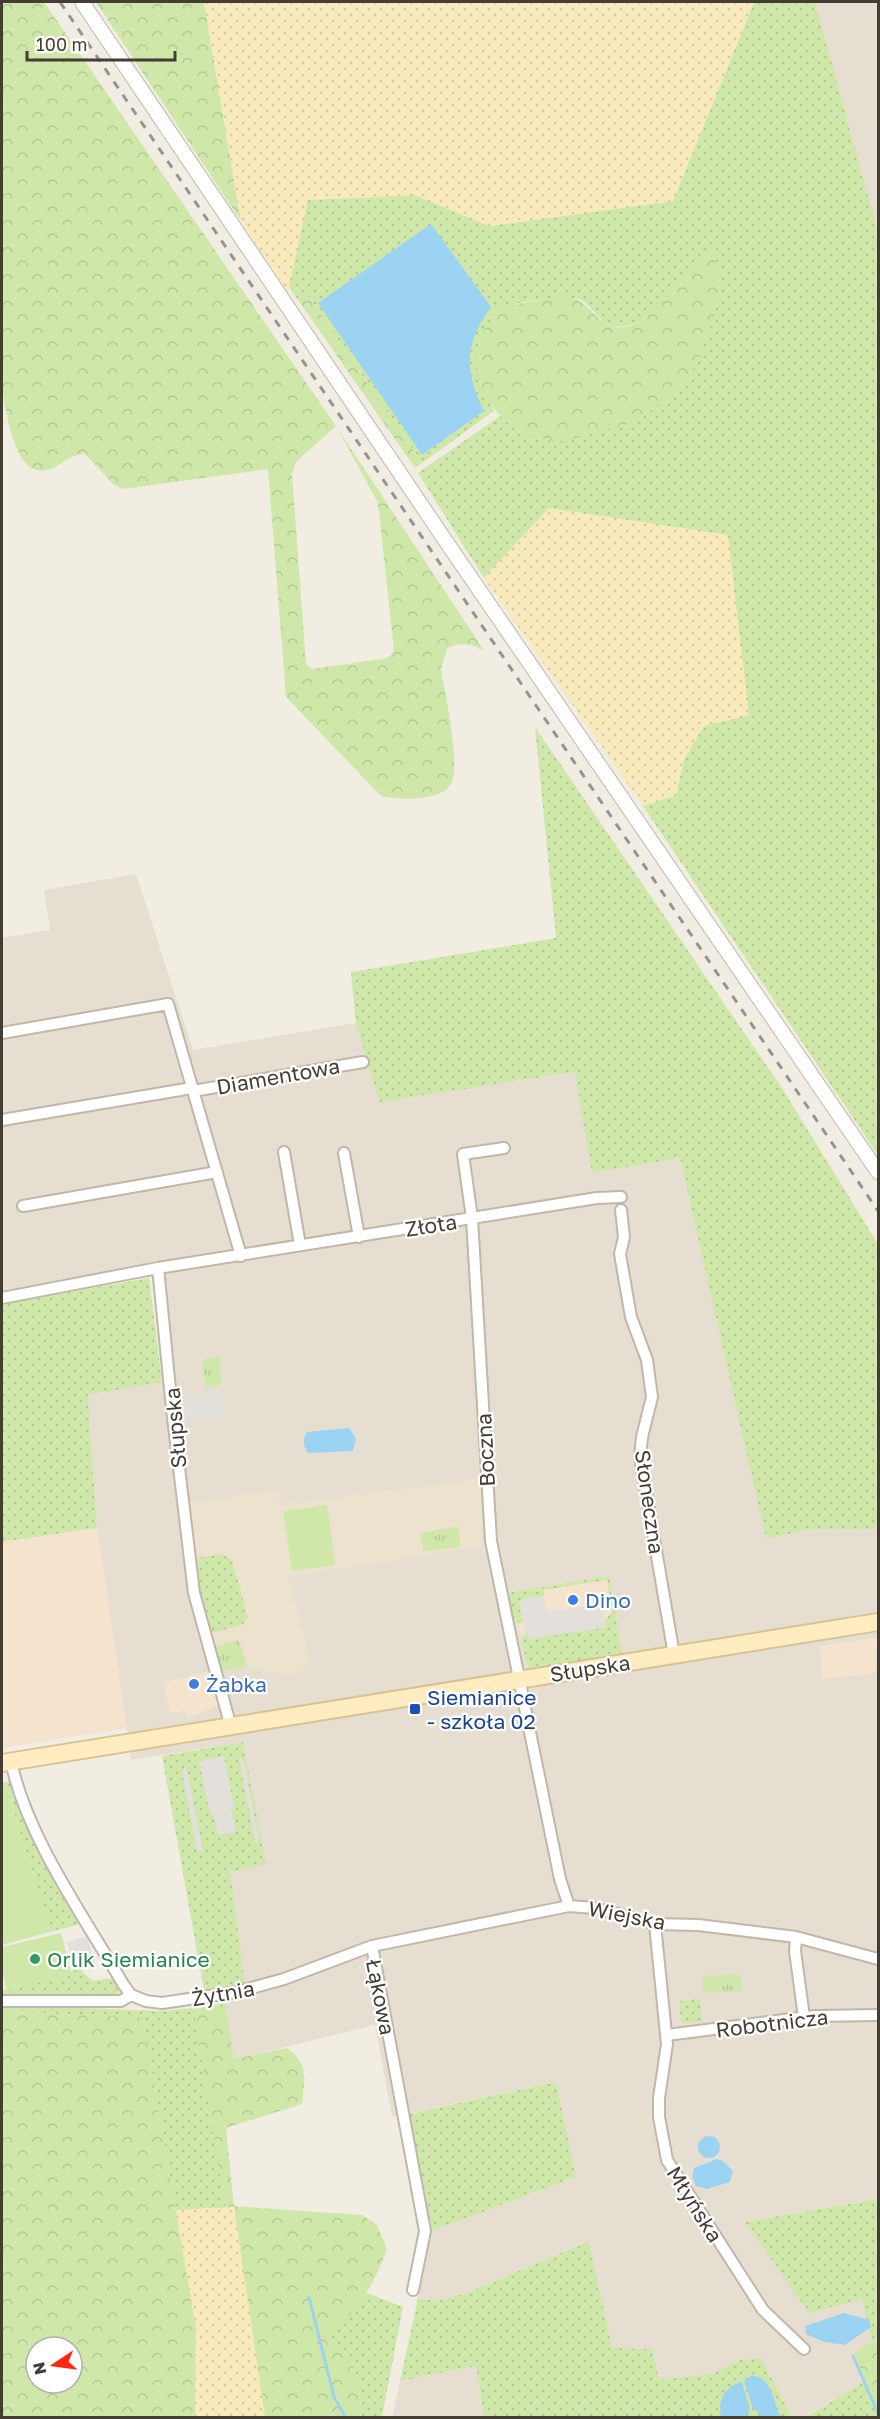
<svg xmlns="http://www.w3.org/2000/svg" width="880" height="2419" font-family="'Golos Text',sans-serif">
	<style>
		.residential { fill: #e6dfd1 }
		.commercial { fill: #f6e3cd }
		.education { fill: #ece2cd }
		.grass { fill: url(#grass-dots) }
		.forest { fill: url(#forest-crowns); fill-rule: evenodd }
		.sand { fill: url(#sand-dots) }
		.park { fill: url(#park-tufts) }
		.pitch { fill: #cfe8aa }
		.parking { fill: #e3e0dc }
		.water { fill: #9dd3f2 }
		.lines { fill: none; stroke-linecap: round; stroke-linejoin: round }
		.stream { stroke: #9dd3f2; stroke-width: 3 }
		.minor-casing { stroke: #c1b7a9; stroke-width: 14 }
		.tertiary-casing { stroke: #c1b7a9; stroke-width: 16 }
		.secondary-casing { stroke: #d7c293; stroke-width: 20 }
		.minor { stroke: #fff; stroke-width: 10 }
		.tertiary { stroke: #fff; stroke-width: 14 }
		.secondary { stroke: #ffedc1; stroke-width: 16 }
		.rail { stroke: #949494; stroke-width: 3; stroke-dasharray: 8 8; stroke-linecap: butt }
		.shop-dot { fill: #3f7fe0; stroke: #fff; stroke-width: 2 }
		.transit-dot { fill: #1a4fb4; stroke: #fff; stroke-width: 2 }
		.leisure-dot { fill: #2e9e5b; stroke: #fff; stroke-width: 2 }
		.labels { text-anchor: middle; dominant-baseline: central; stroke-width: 4.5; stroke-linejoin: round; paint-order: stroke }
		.street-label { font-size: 21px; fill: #443d33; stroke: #fff }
		.shop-label { font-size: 21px; fill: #366cbe; stroke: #fff; text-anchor: start }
		.transit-label { font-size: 21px; fill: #164399; stroke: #fff; text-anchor: start }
		.leisure-label { font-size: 21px; fill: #27864d; stroke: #fff; text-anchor: start }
	</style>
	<defs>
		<pattern id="grass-dots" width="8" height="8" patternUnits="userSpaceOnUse" patternTransform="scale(1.5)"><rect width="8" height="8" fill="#cfe8aa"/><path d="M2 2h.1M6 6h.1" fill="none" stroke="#b3c893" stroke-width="1.8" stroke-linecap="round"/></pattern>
		<pattern id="forest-crowns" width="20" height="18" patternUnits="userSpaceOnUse" patternTransform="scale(1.5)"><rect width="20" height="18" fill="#cfe8aa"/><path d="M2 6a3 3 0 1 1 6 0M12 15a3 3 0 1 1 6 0" fill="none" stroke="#b3c893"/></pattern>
		<pattern id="sand-dots" width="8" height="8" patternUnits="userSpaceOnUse" patternTransform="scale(1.5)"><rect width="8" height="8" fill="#f9eabd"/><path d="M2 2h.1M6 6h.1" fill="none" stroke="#d7caa3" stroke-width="1.8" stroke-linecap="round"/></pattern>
		<pattern id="park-tufts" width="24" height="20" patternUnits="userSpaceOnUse" patternTransform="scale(1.5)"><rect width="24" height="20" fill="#cfe8aa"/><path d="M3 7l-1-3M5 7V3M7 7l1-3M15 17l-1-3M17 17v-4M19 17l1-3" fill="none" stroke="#b3c893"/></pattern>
	</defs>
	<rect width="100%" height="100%" fill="#f2ede3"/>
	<path class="residential" d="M815 2H878V238L839 98Z
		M136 874 193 1050 356 1023 379 1101 576 1072 592 1173 680 1158 738 1405 766 1539 812 1529H878V2199L745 2222 862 2298 872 2342 865 2381 804 2417 792 2418 783 2399 659 2380 612 2349 589 2241 467 2293 436 2301 418 2298 432 2231 576 2177 555 2082 392 2117 375 2025 233 2060 217 1954 231 1870 237 1743 131 1760 97 1528 88 1394 170 1380 158 1268 2 1296V938L50 930 44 890Z
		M476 2366 484 2417 392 2418 400 2381Z"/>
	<path class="commercial" d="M97 1528 127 1728 4 1748 2 1740V1542Z
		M609 1576 622 1654 528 1668 518 1623 512 1619 506 1593Z
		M877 1638 875 1674 822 1678 820 1646Z
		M211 1671 220 1704 188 1718 186 1710 170 1713 164 1683Z"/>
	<path class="education" d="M480 1479 483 1546 288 1577 311 1663 304 1664 301 1672 286 1676 247 1666 223 1671 201 1594 188 1503 278 1490 280 1505Z"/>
	<path class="grass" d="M754 2H815L878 233V1155L643 806 676 795 684 759 704 726 549 508 484 578 418 473 500 416 523 432 694 368 718 302 705 253C684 277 645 340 608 324 598 320 592 306 581 300 564 292 519 303 501 307 471 346 471 369 494 411L422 463 307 294 298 300 289 287 307 200 415 195 489 226 673 201Z
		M535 727 782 1088 878 1244V1529H812L766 1539 680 1158 592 1173 575 1072 379 1102 356 1023 351 972 556 938Z
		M149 1278 162 1382 88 1395 97 1528 2 1542V1304Z
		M222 1554 232 1560 248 1617 242 1625 212 1633 201 1594 196 1558Z
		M609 1576 622 1654 528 1668 521 1639 524 1634 528 1633 529 1638 606 1627 605 1620 612 1612 607 1580 544 1590V1596L519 1601 523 1622 517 1623 511 1616 506 1593Z
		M243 1742 266 1864 230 1872 245 1983 204 1990 162 1756Z
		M5 1782H9L13 1796 56 1883 81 1924 50 1932Z
		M80 1969 92 1981 113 1978 119 1992 114 1998 53 1994 2 1997V1990L71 1975V1971Z
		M700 1999 702 2022 681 2023 679 2001Z
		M2 2005 162 2011 203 2007 195 2014 231 2229 217 2209 204 2208 195 2213 200 2299 195 2417 196 2328 143 2019 2 2011Z
		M556 2082 576 2177 432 2231 409 2114Z
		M878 2199V2339L872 2342 862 2299 809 2313 745 2222Z
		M589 2241 612 2348 652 2349 659 2380 713 2374 740 2360 761 2358 792 2417H484L476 2366 400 2381 418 2298 436 2301 467 2293Z
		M367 2293 403 2307 382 2417H362C360 2399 359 2372 348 2357 342 2348 334 2345 329 2335 337 2319 356 2310 367 2293Z
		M865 2381 878 2417 804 2418Z"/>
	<path class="forest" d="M2 2H44L336 426 485 652C475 644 457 641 447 649L441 669C445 693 461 765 451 784 441 802 398 800 381 796L286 697 268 469 123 489 113 484 85 454C72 453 63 464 51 469 15 482 8 417 2 392ZM336 426 378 503 394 651 388 658 312 669 306 664 292 474 296 462Z
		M96 2H204L241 221Z
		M705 253H711C726 279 718 310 707 336 703 346 700 357 695 366 685 383 649 416 630 423 619 428 606 429 595 432 584 435 570 441 559 441 511 440 468 396 478 346 481 331 491 320 501 307L561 296C587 298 588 313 607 324 642 343 685 276 705 253Z
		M307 294 422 463 415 468 298 300Z
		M225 2003 234 2059 287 2048C310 2066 304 2078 302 2104L226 2128 234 2206 362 2215 377 2225 387 2249C378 2274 368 2295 349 2315 341 2323 334 2325 329 2335 334 2345 342 2348 348 2357 359 2372 360 2399 362 2417L259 2418 196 2026 195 2014 203 2007Z
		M2 2011 143 2018 196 2328 195 2417H2ZM36 2347H72V2383H36Z
		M878 2339V2418L854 2352Z"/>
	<path class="sand" d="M204 2H754L673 201 489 226 415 195 308 200 288 292 241 221Z
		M549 508 728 535 749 715 704 726 684 759 676 795 643 806 484 578Z
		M234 2207 265 2417H195L196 2328 176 2210Z"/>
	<path class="park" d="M219 1356 222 1385 205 1387 202 1359Z
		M459 1526 460 1547 423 1551 421 1533Z
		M239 1640 247 1666 223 1671 216 1646Z
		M741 1974 742 1991 703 1993 702 1976Z"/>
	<path class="pitch" d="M327 1505 335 1565 292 1571 283 1511Z
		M5 1782 50 1932 2 1945V1783Z
		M61 1933 72 1975 7 1990 2 1971V1947Z"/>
	<path class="parking" d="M222 1393 225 1416 177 1420 175 1398Z
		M535 1595 536 1598 544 1596 547 1612 603 1603 606 1627 529 1639 528 1633 525 1634 519 1601Z
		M224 1756 234 1808 231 1809 236 1832 218 1835 213 1813 210 1814 199 1761Z
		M239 1757 244 1761 259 1841 255 1842Z
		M186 1766 203 1851 197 1852 182 1772Z
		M87 1936 95 1965 74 1970 67 1942Z"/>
	<path class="water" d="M431 224 491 307C464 344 464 371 484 411L422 455 318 303Z
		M349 1428 356 1439 353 1451 308 1453C303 1446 302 1439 307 1432Z
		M698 2147a11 11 0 1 1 22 0a11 11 0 1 1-22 0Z
		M717 2159 723 2161 733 2171 730 2182 707 2189 696 2186 692 2177 694 2168Z
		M844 2313 869 2320 871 2327 845 2345 824 2342 806 2334 805 2326Z
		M752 2375C774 2379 772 2401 781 2417H762L753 2408 744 2381Z
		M742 2382 750 2410 746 2417H721C717 2402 725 2385 742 2382Z"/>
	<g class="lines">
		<path class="stream" d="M309 2297 334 2397 346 2418
			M853 2356 878 2413"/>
		<g class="minor-casing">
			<path id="minor" d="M2 1033 168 1004 241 1256
				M193 1091 363 1062
				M2 1120 192 1088
				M504 1148 463 1154 472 1218 491 1541 560 1879 569 1906 595 1908 655 1924 698 1925 796 1937 878 1959
				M284 1152 300 1245
				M344 1153 359 1237
				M23 1206 217 1172
				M621 1210 624 1237 620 1254 631 1317 647 1360 652 1397 642 1437 640 1457 674 1655
				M158 1268 172 1409 194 1593 231 1727
				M2 1298 158 1268 597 1198 621 1197
				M11 1761C26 1836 85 1918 123 1984L131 1995 146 2001 162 2003 237 1992 284 1979 372 1946 569 1906
				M655 1924 667 2044 659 2098V2117L667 2160 763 2310 804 2349
				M796 1937 795 1951 804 2017
				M372 1946 425 2231 413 2290
				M2 2001H121L131 1995
				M667 2035 815 2016 878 2015"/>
		</g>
		<g class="tertiary-casing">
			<path id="tertiary" d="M82 2 445 540 878 1172"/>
		</g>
		<g class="secondary-casing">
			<path id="secondary" d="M2 1763 878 1622"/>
		</g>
		<use href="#minor" class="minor"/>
		<use href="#tertiary" class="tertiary"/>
		<use href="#secondary" class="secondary"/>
		<path class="rail" d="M60 2 878 1211"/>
	</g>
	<g class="shop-dot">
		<circle cx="573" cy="1600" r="6"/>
		<circle cx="194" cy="1684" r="6"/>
	</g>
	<rect class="transit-dot" x="409" y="1703" width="12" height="12" rx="3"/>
	<circle class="leisure-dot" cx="35" cy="1959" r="6"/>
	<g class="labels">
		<g class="street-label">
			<text transform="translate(278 1076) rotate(-10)">Diamentowa</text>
			<text transform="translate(431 1225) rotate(-9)">Złota</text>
			<text transform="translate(175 1428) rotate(-95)">Słupska</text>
			<text transform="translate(485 1450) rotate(-93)">Boczna</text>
			<text transform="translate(650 1502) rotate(82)">Słoneczna</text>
			<text transform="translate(590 1668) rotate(-9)">Słupska</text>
			<text transform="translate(627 1915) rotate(11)">Wiejska</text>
			<text transform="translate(223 1993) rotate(-10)">Żytnia</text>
			<text transform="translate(381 1997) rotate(79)">Łąkowa</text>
			<text transform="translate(772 2023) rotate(-7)">Robotnicza</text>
			<text transform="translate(695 2204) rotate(58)">Młyńska</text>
		</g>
		<g class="shop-label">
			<text x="585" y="1600">Dino</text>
			<text x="206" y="1684">Żabka</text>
		</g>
		<g class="transit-label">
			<text x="427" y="1697">Siemianice<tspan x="427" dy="24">- szkoła 02</tspan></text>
		</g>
		<g class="leisure-label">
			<text x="47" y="1959">Orlik Siemianice</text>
		</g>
	</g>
	<rect width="880" height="2419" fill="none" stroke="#443d33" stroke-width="6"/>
	<g transform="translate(54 2365) rotate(257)"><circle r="28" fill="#ffffff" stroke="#b4b1ad" stroke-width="1.5"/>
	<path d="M0-4.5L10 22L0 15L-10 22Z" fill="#ff280e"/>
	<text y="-9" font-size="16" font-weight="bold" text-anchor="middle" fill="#443d33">N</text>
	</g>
	<path d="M27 51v9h148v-9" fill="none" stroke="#443d33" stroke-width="3"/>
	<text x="36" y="51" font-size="18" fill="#443d33" stroke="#ffffff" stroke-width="4.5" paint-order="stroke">100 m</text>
</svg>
